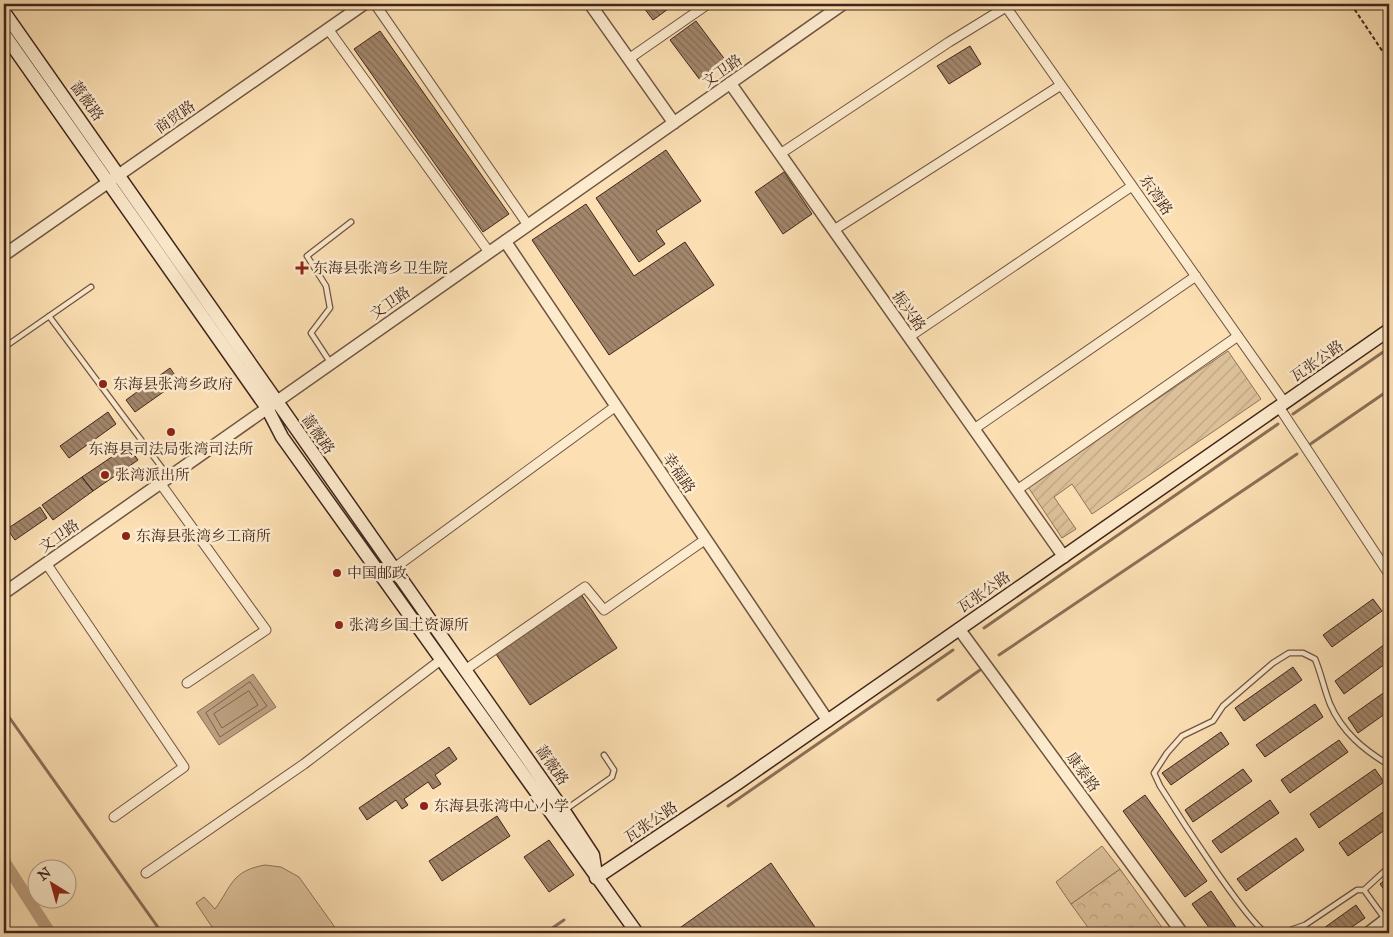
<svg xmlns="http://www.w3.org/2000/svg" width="1393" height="937" font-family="'IM FELL Great Primer','Noto Serif SC',serif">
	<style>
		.forest { fill: url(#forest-crowns); stroke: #8e725a }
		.garden { fill: url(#garden-furrows); stroke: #8e725a }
		.pitch { fill: #dcc099; stroke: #8e725a }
		.water { fill: #bca080; stroke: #8a6f58 }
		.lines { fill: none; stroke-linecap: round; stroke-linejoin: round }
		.shore { stroke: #7e624e; stroke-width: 1 }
		.stream { stroke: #8a6f58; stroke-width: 3 }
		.canal { stroke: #bca080; stroke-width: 12 }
		.building { fill: url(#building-back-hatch); stroke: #40251c }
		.service-casing { stroke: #6f5442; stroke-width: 7 }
		.minor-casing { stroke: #6f5442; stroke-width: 11 }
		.tertiary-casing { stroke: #6f5442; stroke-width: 14 }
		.secondary-casing { stroke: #40251c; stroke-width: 15 }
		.path { stroke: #40251c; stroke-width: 2; stroke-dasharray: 4 2.5; stroke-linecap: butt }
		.service { stroke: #fdebce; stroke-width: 4.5 }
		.minor { stroke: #fdebce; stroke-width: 9 }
		.tertiary { stroke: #fdebce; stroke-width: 11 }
		.secondary { stroke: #fdebce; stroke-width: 12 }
		.poi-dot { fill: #8f2418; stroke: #fdebce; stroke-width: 2 }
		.labels { text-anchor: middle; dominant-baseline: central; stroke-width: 5; stroke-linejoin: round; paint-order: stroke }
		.street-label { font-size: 15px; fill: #40251c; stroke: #fdebce }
		.poi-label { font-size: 15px; fill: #40251c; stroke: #fdebce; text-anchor: start }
	</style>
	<defs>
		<pattern id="forest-crowns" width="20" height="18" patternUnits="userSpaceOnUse" patternTransform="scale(1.25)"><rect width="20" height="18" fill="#dcc099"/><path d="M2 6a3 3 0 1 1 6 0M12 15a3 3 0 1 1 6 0" fill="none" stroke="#bea583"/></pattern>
		<pattern id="garden-furrows" width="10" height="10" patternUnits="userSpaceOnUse" patternTransform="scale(1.25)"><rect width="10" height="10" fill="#dcc099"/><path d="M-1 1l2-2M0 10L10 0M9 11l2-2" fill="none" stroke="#bea583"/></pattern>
		<pattern id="building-back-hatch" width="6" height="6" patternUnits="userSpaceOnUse" patternTransform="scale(1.25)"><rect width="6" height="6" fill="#a2866b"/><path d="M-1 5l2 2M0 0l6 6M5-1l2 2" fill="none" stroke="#856d57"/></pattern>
	</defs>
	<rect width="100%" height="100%" fill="#fce0b3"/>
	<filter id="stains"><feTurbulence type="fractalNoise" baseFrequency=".004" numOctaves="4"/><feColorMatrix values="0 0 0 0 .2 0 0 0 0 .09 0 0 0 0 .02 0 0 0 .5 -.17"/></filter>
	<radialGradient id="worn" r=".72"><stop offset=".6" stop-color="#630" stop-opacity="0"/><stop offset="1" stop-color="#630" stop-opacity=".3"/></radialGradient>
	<path class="forest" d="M1120 869 1166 933H1092L1071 904Z"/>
	<path class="garden" d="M1228 351 1261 399 1092 514 1072 484 1054 497 1076 529 1062 538 1028 487Z"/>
	<path class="pitch" d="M1102 846 1120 869 1071 904 1056 882Z
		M265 865 281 867 299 877 339 933H216L196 903 204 897 215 909C232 886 231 871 265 865Z"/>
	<path class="water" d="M253 674 276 707 219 745 197 712Z"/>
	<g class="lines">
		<path class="shore" d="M250 682 267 706 220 737 206 713Z
			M249 691 258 705 222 728 214 714Z"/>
		<path class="stream" d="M1293 414 1389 348
			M1309 445 1389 390
			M984 628 1278 424
			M999 655 1297 454
			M938 700 980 670
			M4 710 162 933
			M728 806 953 650
			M545 933 564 920"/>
		<path class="canal" d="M4 861 50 933"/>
	</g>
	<path class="building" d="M641 4H675L653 20Z
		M696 21 726 61 700 80 670 40Z
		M380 31 509 214 483 232 354 49Z
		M970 46 981 64 949 84 937 66Z
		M666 150 701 201 656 231 665 244 639 262 596 198Z
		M784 172 812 214 783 234 755 192Z
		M586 204 634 276 685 242 714 285 609 355 532 240Z
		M170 368 179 381 135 412 126 400Z
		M108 412 116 424 69 458 60 446Z
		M128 446 138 460 93 491 82 477Z
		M82 477 93 491 53 520 42 505Z
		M40 507 47 518 15 540 7 529Z
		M581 594 617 648 530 705 494 651Z
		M1373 599 1382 611 1332 647 1323 635Z
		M1389 641V661L1344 694 1335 681Z
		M1293 667 1302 680 1244 721 1235 708Z
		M1389 689V711L1358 733 1348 718Z
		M1315 704 1323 717 1265 757 1256 745Z
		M1221 732 1229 744 1171 785 1162 773Z
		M1339 740 1348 752 1290 793 1281 780Z
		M449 747 457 759 435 775 441 784 433 789 428 782 404 799 408 805 402 809 396 800 367 820 359 808Z
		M1243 769 1252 781 1193 822 1185 810Z
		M1375 769 1384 782 1319 828 1310 814Z
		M1145 795 1207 881 1185 897 1123 811Z
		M1270 800 1279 813 1221 853 1212 841Z
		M1389 808V827L1348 856 1339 843Z
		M497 816 510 836 442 881 429 861Z
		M1296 838 1304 850 1246 891 1237 879Z
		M549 840 574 875 549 892 524 857Z
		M771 863 819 933 674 932Z
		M1389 877V896L1380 884Z
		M1211 891 1240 933H1213L1192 904Z
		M1356 905 1365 918 1343 933H1317Z"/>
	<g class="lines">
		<g class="service-casing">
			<path id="service" d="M49 316 168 476
				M9 344 91 287
				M330 362 311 333 330 308 326 286 307 256 351 222
				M565 810 612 777 614 770 604 755
				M1364 890 1385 919
				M1267 933C1250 927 1175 810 1160 786L1154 773 1167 753 1182 736 1213 721 1223 706 1273 663 1289 653H1303L1315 659C1321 673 1324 689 1330 704 1342 732 1364 750 1389 765
				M1282 933 1305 925 1357 890H1364L1389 867"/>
		</g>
		<g class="minor-casing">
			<path id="minor" d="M375 4 528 225
				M1004 4 1285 403
				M328 29 489 252
				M630 58 708 4
				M780 154 949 42 1006 7
				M834 230 1061 85
				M909 337 1132 186
				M1279 407 1389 574
				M974 429 1196 276
				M160 483 266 630 187 683
				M1017 490 1238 336
				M46 563 184 767 114 817
				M393 569 616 406
				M465 670 585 587 604 610 706 539
				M146 873 304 764 442 659"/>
		</g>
		<g class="tertiary-casing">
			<path id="tertiary" d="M590 4 674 123
				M730 83 1064 557
				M505 241 828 721
				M4 255 364 4
				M4 593 843 4
				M959 629 1182 933
				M1368 933 1389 917"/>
		</g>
		<g class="secondary-casing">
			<path id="secondary" d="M4 12 564 811 593 855 596 875
				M4 34 267 408 282 437 637 933
				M596 878 738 783 1389 330"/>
		</g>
		<path class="path" d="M1351 4 1389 61"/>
		<use href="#service" class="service"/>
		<use href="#minor" class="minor"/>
		<use href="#tertiary" class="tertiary"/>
		<use href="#secondary" class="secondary"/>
	</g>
	<g class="poi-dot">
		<path d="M299.5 260.5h5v5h5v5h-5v5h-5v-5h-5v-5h5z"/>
		<circle cx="103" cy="384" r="5"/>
		<circle cx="171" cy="432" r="5"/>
		<circle cx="105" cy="475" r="5"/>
		<circle cx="126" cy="536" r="5"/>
		<circle cx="337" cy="573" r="5"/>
		<circle cx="339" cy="625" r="5"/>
		<circle cx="424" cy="806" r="5"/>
	</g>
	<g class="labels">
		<g class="street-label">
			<text transform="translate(722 71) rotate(-35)">文卫路</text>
			<text transform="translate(87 101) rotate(54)">蔷薇路</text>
			<text transform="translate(175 117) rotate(-35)">商贸路</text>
			<text transform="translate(1156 195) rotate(55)">东湾路</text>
			<text transform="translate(390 303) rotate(-35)">文卫路</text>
			<text transform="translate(909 311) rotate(55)">振兴路</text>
			<text transform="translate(1317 361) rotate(-35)">瓦张公路</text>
			<text transform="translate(318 434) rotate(55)">蔷薇路</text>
			<text transform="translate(679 473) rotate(56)">幸福路</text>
			<text transform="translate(59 536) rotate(-35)">文卫路</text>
			<text transform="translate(984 592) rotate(-35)">瓦张公路</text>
			<text transform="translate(552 765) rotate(55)">蔷薇路</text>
			<text transform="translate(1083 772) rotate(54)">康泰路</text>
			<text transform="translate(651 822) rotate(-34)">瓦张公路</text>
		</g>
		<g class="poi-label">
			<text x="313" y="268">东海县张湾乡卫生院</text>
			<text x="113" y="384">东海县张湾乡政府</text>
			<text x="171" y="449" text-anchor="middle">东海县司法局张湾司法所</text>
			<text x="115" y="475">张湾派出所</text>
			<text x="136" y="536">东海县张湾乡工商所</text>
			<text x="347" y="573">中国邮政</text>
			<text x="349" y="625">张湾乡国土资源所</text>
			<text x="434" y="806">东海县张湾中心小学</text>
		</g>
	</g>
	<rect width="1393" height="937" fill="none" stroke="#fce0b3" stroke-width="20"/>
	<rect x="5" y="5" width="1383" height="927" fill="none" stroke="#40251c" stroke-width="2.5"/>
	<rect x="10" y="10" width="1373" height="917" fill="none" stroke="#40251c"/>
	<g transform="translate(52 884) rotate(323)"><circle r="24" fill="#fdebce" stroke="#b19c87"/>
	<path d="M0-4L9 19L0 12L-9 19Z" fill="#8f2418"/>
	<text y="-8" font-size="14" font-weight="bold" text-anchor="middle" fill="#40251c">N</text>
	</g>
	<rect width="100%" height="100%" filter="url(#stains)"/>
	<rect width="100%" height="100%" fill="url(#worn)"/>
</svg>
